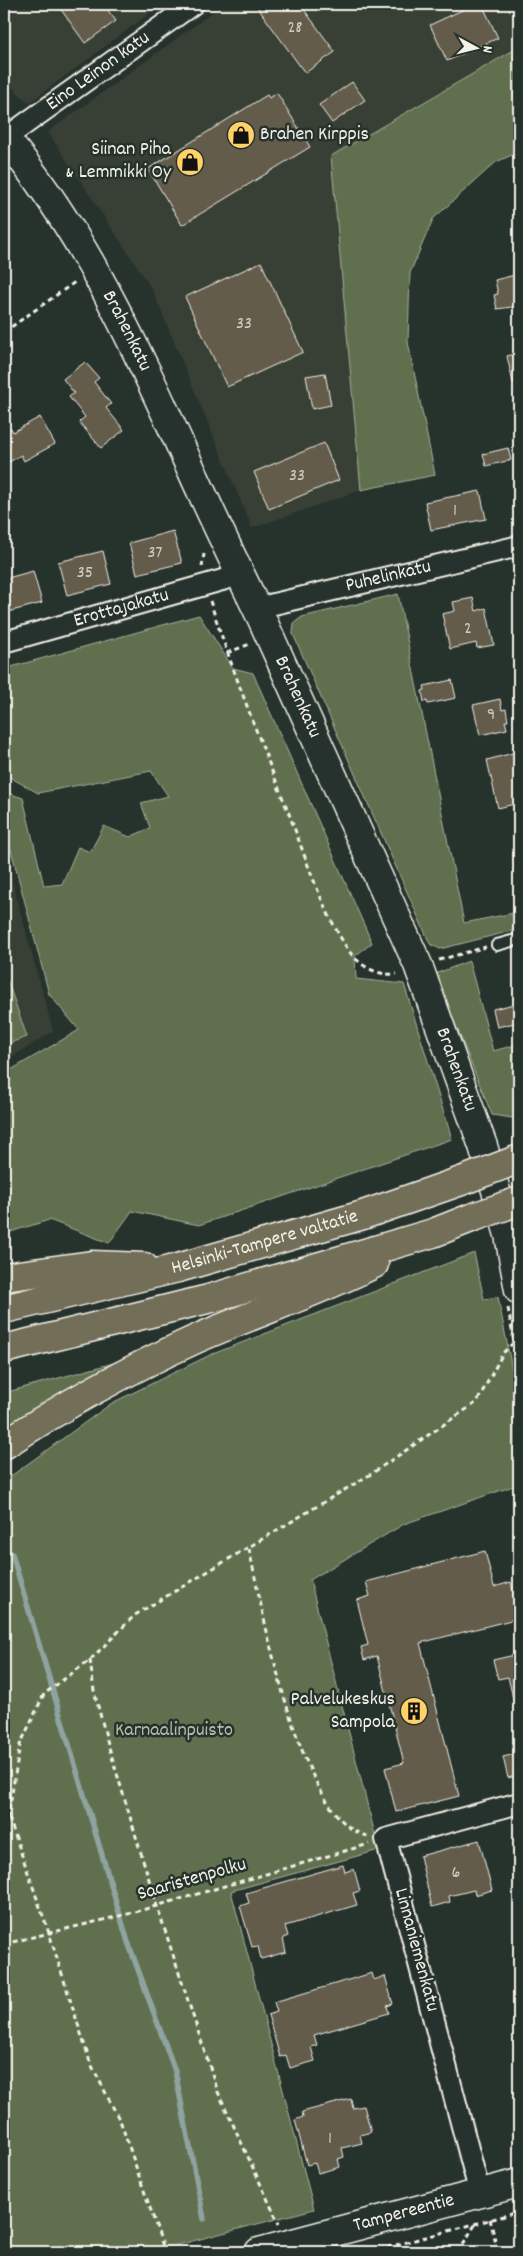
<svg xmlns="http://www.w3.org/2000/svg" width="523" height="2256" font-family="Dekko,sans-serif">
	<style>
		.built { fill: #383f36 }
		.green { fill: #606f50; stroke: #aab09c }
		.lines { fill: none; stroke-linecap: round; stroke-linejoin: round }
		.stream { stroke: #8fa4a0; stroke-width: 5.5 }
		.building { fill: #635c4c; stroke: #f4f1e8 }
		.service-casing { stroke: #f4f1e8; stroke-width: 14 }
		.minor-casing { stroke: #f4f1e8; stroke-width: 24 }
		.secondary-casing { stroke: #f4f1e8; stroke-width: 31 }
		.motorway-casing { stroke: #f4f1e8; stroke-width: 31 }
		.path { stroke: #f4f1e8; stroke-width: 3; stroke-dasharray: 5 4; stroke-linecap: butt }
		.service { stroke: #26332d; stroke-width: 10 }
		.minor { stroke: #26332d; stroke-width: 20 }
		.secondary { stroke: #26332d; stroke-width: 28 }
		.motorway { stroke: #726e59; stroke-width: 28 }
		.motorway-bridge-casing { stroke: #f4f1e8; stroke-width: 31; stroke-linecap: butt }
		.motorway-bridge { stroke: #726e59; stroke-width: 28 }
		.labels { text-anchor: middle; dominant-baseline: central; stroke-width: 5; stroke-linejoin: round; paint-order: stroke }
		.number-label { font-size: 18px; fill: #d0ccc1 }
		.street-label { font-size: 20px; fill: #f4f1e8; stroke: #26332d }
		.poi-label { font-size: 20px; fill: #f4f1e8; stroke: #26332d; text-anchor: end }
		.park-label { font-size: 20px; fill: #b9bdab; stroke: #26332d }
	</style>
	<rect width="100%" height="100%" fill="#26332d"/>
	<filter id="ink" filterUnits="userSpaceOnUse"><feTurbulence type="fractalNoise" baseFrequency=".02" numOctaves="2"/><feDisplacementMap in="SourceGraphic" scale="10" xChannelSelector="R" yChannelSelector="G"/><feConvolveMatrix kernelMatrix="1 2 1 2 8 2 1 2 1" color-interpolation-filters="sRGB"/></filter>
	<g filter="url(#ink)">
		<path class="built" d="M4 4H162L29 103 4 80Z
			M224 4H519V47L331 156 361 490 252 528 152 289 48 132Z
			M4 852 53 1031 4 1062Z"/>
		<path class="green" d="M519 47V152L496 162 433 219 410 273 408 342 435 475 361 490 331 156Z
			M398 594 464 923 519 912V929L440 949 430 944 293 634 294 623 302 617Z
			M199 615 233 668 253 673 372 943 355 956 356 979 404 984 452 1139 199 1225 132 1211 109 1243 49 1220 4 1234V1074L79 1030 49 994 4 823V792L23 798 44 886 62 884 78 847 90 852 104 826 130 837 150 828 141 803 168 796 151 771 38 793 4 774V669Z
			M469 961 493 1051 519 1044V1117L512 1118 492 1115 435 974Z
			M4 971 27 1037 4 1045Z
			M474 1253 484 1299 498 1297 519 1405V1484L404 1524 310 1580 379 1850 231 1891 314 2209 151 2252H4V1481L112 1403 210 1355Z
			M117 1362 4 1430V1393Z"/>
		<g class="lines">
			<path class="stream" d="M4 1549 12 1554 128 1942 175 2071 204 2219"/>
		</g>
		<path class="building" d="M57 4H103L116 21 85 43Z
			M255 4H300L335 52 305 73Z
			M475 4H482L498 38 447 61 430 25Z
			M511 4H519V10Z
			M352 82 365 100 332 123 319 105Z
			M277 93 310 147 182 225 148 169 267 95 269 98Z
			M261 262 303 352 227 387 185 297Z
			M519 274V306L497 309 494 295 498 294 495 280Z
			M519 353V381L513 383 507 356Z
			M85 362 99 378 94 382 111 404 106 408 124 430 101 448 79 422 85 417 69 397 74 393 63 379Z
			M325 373 331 405 312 409 306 376Z
			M40 417 55 444 24 461 21 455 4 465V431L11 428 13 432Z
			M324 443 339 480 269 509 254 472Z
			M508 448 511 460 486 466 483 454Z
			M480 491 486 519 431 530 425 502Z
			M173 531 182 563 137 574 129 543Z
			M103 551 111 584 67 595 58 562Z
			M33 571 42 603 4 613V579Z
			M473 598 476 611 486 608 494 645 477 648 476 643 450 649 442 614 455 611 453 602Z
			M452 680 456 698 428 704 427 701 424 702 422 691 425 690 424 686Z
			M500 699 502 710 506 709 508 721H505L507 729 480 735 473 705Z
			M519 723V734H517L514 725Z
			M513 753 519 775V803L498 808 487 760Z
			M519 1003V1022L497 1027 493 1009Z
			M485 1551 494 1587 511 1582 519 1618 420 1643 459 1796 396 1812 385 1768 404 1763 377 1656 364 1660 361 1647 368 1645 357 1600 370 1596 366 1582Z
			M519 1654V1723L508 1677 498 1679 493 1660Z
			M519 1753V1775L508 1778 503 1757Z
			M479 1840 492 1890 475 1895 474 1890 449 1896 450 1902 432 1907 420 1856Z
			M343 1865 345 1872 354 1869 360 1891 353 1893 357 1905 285 1926 288 1936 283 1938 286 1952 261 1959 258 1946 252 1947 240 1906 249 1903 246 1893Z
			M372 1973 374 1980 385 1976 393 2004 387 2006 389 2013 314 2035 317 2045 311 2047 315 2061 290 2068 286 2055 280 2057 268 2015 277 2012 274 2002Z
			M351 2099 353 2108 364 2106 371 2132 360 2135 362 2143 342 2148 344 2157 338 2159 340 2167 318 2173 315 2163 307 2165 295 2120 303 2117 302 2112Z"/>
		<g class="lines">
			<g class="service-casing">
				<path id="service" d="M497 945 519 939"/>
			</g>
			<g class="minor-casing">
				<g id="minor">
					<path id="s1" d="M4 139 193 4"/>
					<path id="s2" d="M257 608 519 546"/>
					<path id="s3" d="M4 642 240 575"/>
					<path d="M480 2194 386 1839 519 1803"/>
				</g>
			</g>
			<g class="secondary-casing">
				<g id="secondary">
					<path id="s4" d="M4 137C89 238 142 361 196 480 217 526 239 572 261 617L418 965 483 1146 509 1235 519 1290"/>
					<path id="s5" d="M259 2252 519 2183"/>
				</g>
			</g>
			<g class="motorway-casing">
				<g id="motorway">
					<path d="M4 1277 92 1265 144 1267"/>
					<path id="s6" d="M4 1309 178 1268 363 1215 464 1180"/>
					<path d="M4 1349 208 1299 433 1233 471 1218"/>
					<path d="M4 1445C65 1404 128 1370 196 1339 255 1313 316 1293 374 1264"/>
				</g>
			</g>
			<path class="path" d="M4 107 11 110
				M4 332 75 282
				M202 567 204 554
				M210 601C234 675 262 746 291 819 307 862 323 912 349 951 361 967 378 976 397 974
				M227 653 250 644
				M439 960 486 947
				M508 1308 519 1369
				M249 1549C262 1608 301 1825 368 1836
				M90 1660 94 1691 108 1744 157 1906 218 2092 279 2224
				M9 1818 49 1933 90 2062 121 2123 165 2252
				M4 1827 8 1817 20 1745 44 1694 90 1660 135 1615 371 1474 477 1402 503 1353 514 1342 519 1341
				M4 1944 132 1913 369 1844
				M490 2219 498 2252
				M370 2252 519 2212
				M458 2252 475 2225"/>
			<use href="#service" class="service"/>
			<use href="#minor" class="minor"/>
			<use href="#secondary" class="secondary"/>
			<use href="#motorway" class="motorway"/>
			<g class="motorway-bridge-casing">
				<path id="motorway-bridge" d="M464 1180 519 1159
					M471 1218 519 1201"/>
			</g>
			<use href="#motorway-bridge" class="motorway-bridge"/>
		</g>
	</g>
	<defs>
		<g id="shop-disc" transform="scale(1.4375)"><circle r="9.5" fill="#ffd166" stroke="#26332d"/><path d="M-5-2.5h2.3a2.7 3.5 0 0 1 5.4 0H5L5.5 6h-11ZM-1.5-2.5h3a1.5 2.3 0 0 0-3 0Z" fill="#111"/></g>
		<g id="building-disc" transform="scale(1.4375)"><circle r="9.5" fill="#ffd166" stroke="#26332d"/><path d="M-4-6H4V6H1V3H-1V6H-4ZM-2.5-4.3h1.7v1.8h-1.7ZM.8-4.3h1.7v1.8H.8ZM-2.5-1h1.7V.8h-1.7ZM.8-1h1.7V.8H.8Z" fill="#111"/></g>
	</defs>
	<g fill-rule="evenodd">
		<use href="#shop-disc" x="241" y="135"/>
		<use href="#shop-disc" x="190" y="162"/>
		<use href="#building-disc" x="414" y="1711"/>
	</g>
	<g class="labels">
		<g class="number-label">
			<text x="295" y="28">28</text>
			<text x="244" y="324">33</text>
			<text x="297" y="476">33</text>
			<text x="455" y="511">1</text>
			<text x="155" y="553">37</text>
			<text x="85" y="573">35</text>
			<text x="468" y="629">2</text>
			<text x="491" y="715">9</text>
			<text x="456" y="1873">6</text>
			<text x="330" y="2139">1</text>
		</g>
		<g class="street-label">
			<text stroke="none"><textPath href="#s1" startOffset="116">Eino Leinon katu</textPath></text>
			<text stroke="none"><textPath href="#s4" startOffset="230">Brahenkatu</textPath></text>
			<text stroke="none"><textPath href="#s2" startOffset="135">Puhelinkatu</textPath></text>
			<text stroke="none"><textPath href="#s3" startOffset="122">Erottajakatu</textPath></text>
			<text stroke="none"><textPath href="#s4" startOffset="634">Brahenkatu</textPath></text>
			<text stroke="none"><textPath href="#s4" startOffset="1039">Brahenkatu</textPath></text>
			<text stroke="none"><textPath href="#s6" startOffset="269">Helsinki-Tampere valtatie</textPath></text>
			<text transform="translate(192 1880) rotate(-16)">Saaristenpolku</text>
			<text transform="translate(416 1950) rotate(75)">Linnaniemenkatu</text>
			<text stroke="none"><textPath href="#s5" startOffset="150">Tampereentie</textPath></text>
		</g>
		<g class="poi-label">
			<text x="260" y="135" text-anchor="start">Brahen Kirppis</text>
			<text x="171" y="150">Siinan Piha<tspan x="171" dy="23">&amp; Lemmikki Oy</tspan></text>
			<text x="395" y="1700">Palvelukeskus<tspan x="395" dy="23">Sampola</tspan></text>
		</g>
		<g class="park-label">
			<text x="174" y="1731">Karnaalinpuisto</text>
		</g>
	</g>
	<rect width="523" height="2256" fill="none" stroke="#26332d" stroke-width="20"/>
	<rect x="10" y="10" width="503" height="2236" fill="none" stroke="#f4f1e8" stroke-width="2" filter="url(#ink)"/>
	<g transform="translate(476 48) rotate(97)" stroke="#26332d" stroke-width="4" paint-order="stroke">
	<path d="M0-4L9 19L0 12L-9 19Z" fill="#f4f1e8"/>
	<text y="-8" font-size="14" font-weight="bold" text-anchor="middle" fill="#f4f1e8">N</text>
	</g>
</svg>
